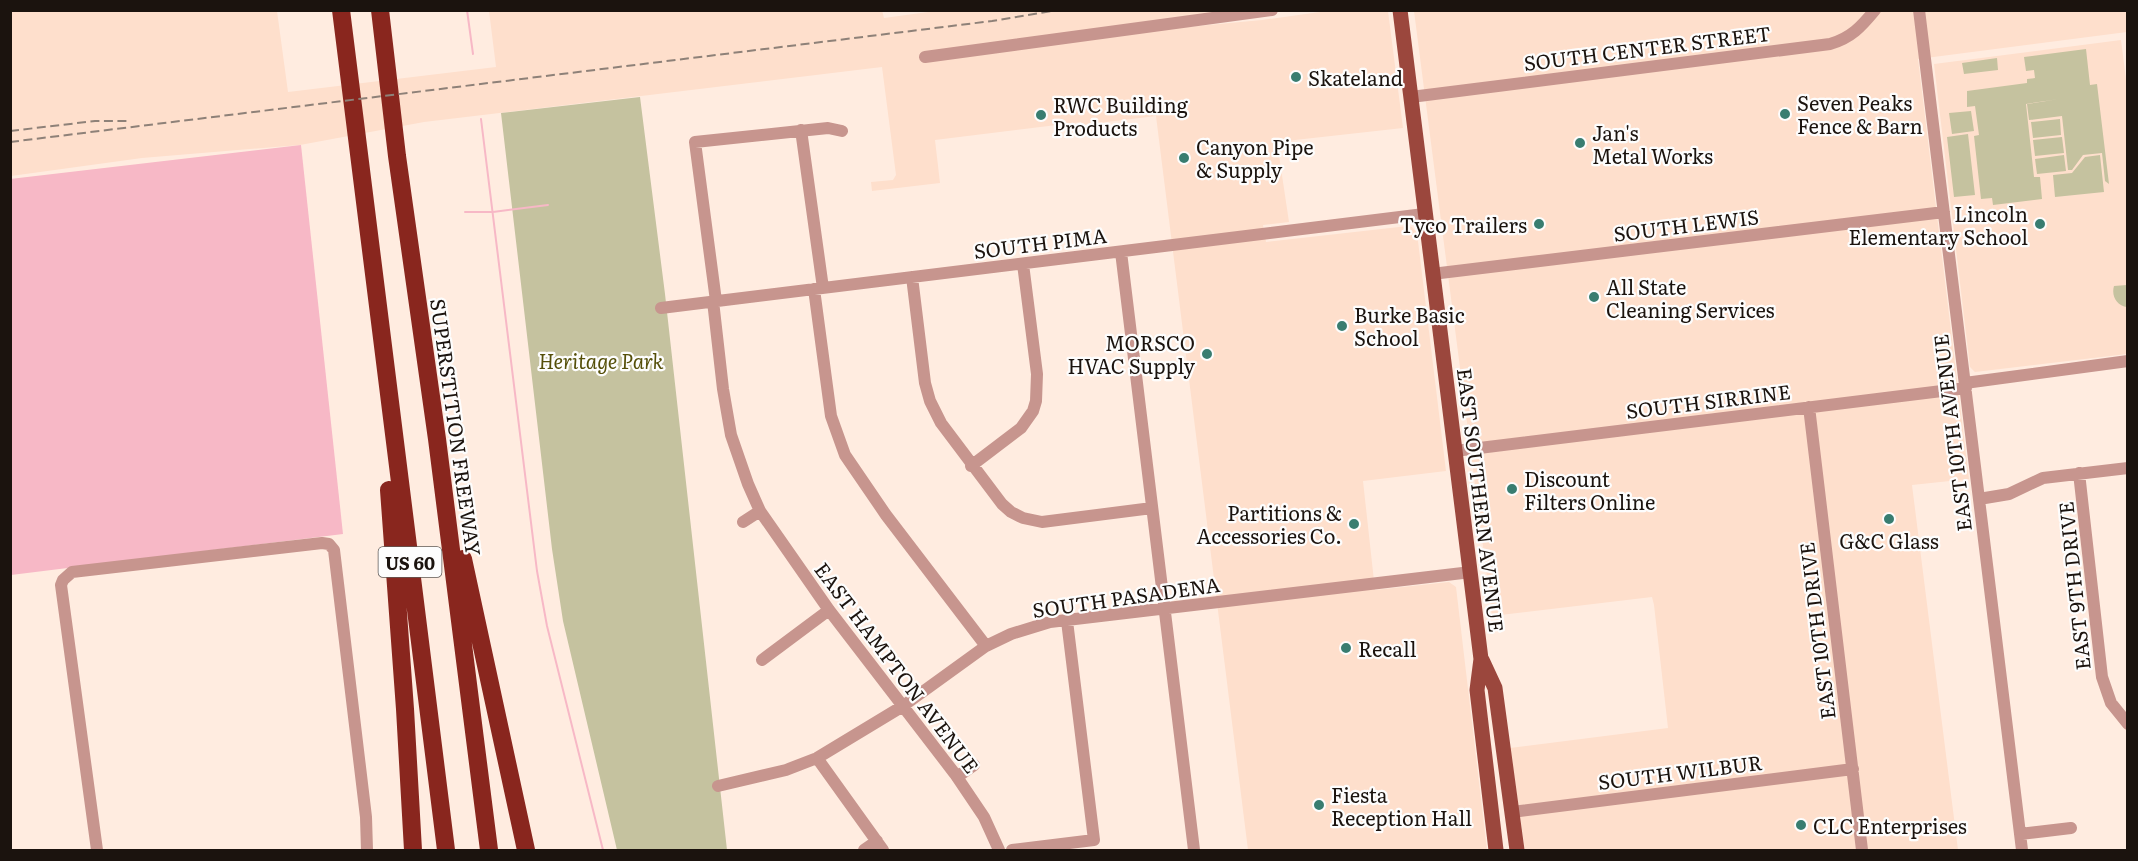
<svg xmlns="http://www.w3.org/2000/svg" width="2138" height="861" font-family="Literata,serif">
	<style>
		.built { fill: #fedfcc }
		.green { fill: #c5c29f }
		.water { fill: #f7b8c6 }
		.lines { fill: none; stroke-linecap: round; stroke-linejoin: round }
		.stream { stroke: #f7b8c6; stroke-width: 2 }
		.minor { stroke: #c7958e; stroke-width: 12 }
		.major { stroke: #9b473d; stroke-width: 15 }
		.highway { stroke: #89261e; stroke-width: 18 }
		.rail { stroke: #8e8178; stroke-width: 2; stroke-dasharray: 9 4.5; stroke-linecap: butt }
		.poi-dot { fill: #397d70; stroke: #fdfdfd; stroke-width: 2 }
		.labels { text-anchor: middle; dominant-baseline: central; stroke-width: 4.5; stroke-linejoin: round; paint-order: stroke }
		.shield { fill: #fdfdfd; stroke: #5f5956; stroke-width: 1.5 }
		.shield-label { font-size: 18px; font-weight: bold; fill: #1b130e }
		.street-label { font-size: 20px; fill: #1b130e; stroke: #fdfdfd }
		.poi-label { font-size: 20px; fill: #1b130e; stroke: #fdfdfd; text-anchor: start }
		.park-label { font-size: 20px; font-style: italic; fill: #554f09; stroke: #fdfdfd }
	</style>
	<rect width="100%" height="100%" fill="#ffece0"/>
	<path class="built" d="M882 10 884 18 943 10 1267 11 951 49 1262 20 1327 11H1388L1403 128 1277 142 1289 222 1263 225 1266 242 1408 226 1412 227 1417 233 1446 471 1363 481 1375 590 1449 582 1456 587 1487 850H1248L1156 116 1082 125 1081 122 935 140 940 183 872 191 871 182 893 180 896 175 882 67 424 122 300 145 142 158 11 176 10 11H277L288 92 496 67 489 11Z
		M1414 11H2127V32L1918 59 1969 479 1912 485 1958 850H1525L1510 748 1668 728 1654 605 1652 597 1492 616Z
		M2121 40 2128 95 2127 354 1975 372 1970 367 1934 64Z"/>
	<path class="green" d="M2086 49 2090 85 2097 84 2109 184 2105 181 2102 153 2083 155 2072 170H2068L2062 116 2029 120 2027 104 2059 99 2026 104 2034 177H2040L2042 199 1993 205 1992 198 1981 199 1974 136 1979 135 1975 106 1967 107V91L2027 83V79L2035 78 2034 70 2026 71 2024 57Z
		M1997 58 1998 70 1964 74 1962 63Z
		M640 97 665 294 727 850H617L563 621 552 549 501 113Z
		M1971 111 1974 131 1952 134 1949 113Z
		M2060 119 2061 135 2033 138 2031 122Z
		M1968 134 1975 195 1954 197 1947 137Z
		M2062 137 2064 153 2035 156 2033 140Z
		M2064 155 2066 171 2037 174 2035 159Z
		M2100 155 2104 192 2055 197 2053 175 2072 173 2085 157Z
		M2127 285V307C2117 306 2111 296 2114 286Z"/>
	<path class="water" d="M301 145 343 534 11 575 10 179Z"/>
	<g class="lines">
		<path class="stream" d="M467 10 473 54
			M481 119 537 571 547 626 603 850
			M465 212H493L548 205"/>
		<path class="minor" d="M1919 10 2022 850
			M925 57 1272 10
			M1411 97 1830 44C1851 38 1861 27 1875 10
			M801 130 823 288
			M1121 252 1194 850
			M1432 274 1944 212
			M912 277 925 383 930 401 941 423 1002 504 1011 512 1023 518 1042 522 1152 508
			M814 289 831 416 845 455 886 515 986 646
			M713 301 723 389 731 435 748 484 760 511 829 610 955 774 984 817 999 850
			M716 301 695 142 828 128 842 131
			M661 308 1424 214
			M1965 383 2128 361
			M1809 407 1862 850
			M1455 451 1966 388
			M971 466 1021 428 1033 411 1036 401 1037 374 1023 264
			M2079 473 2102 677 2111 703 2128 724
			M1979 499 2009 494 2043 478 2128 468
			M743 522 760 511
			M762 660 829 610
			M817 758 883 850
			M957 777 974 765
			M718 786 786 770 817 758 903 706 986 646 1011 634 1050 622 1471 572
			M1512 812 1853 769
			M2020 834 2071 828
			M97 850 61 585 63 580 72 572 322 543 329 544 334 550 366 817 367 850
			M864 850 877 841
			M1012 850 1094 840 1067 621"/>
		<path class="major" d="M1400 10 1481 659 1477 690 1496 850
			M1482 660 1495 688 1517 850"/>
		<path class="highway" d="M341 10 446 850
			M380 10 397 156 437 439 489 850
			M389 490 405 709 413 850
			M463 559 526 850"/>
		<path class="rail" d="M10 131 95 121H128
			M10 142 992 21 1058 10"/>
	</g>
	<g class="poi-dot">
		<circle cx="1296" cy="77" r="6"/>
		<circle cx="1785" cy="114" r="6"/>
		<circle cx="1041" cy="115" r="6"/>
		<circle cx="1580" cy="143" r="6"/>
		<circle cx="1184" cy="158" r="6"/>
		<circle cx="1539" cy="224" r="6"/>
		<circle cx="2040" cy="224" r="6"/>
		<circle cx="1594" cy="297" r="6"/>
		<circle cx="1342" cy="326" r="6"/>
		<circle cx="1207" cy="354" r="6"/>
		<circle cx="1512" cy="489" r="6"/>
		<circle cx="1889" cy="519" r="6"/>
		<circle cx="1354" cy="524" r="6"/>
		<circle cx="1346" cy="648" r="6"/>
		<circle cx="1319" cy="805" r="6"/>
		<circle cx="1801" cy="825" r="6"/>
	</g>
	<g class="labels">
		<rect class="shield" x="378.5" y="547" width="63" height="30" rx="4.5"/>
		<g class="shield-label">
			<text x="410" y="562">US 60</text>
		</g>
		<g class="street-label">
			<text transform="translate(1647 47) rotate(-7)">SOUTH CENTER STREET</text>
			<text transform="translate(1686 224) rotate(-7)">SOUTH LEWIS</text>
			<text transform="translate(1040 242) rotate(-7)">SOUTH PIMA</text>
			<text transform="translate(1708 400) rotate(-7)">SOUTH SIRRINE</text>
			<text transform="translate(457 427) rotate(82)">SUPERSTITION FREEWAY</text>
			<text transform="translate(1951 433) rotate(-97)">EAST 10TH AVENUE</text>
			<text transform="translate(1482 500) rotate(83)">EAST SOUTHERN AVENUE</text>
			<text transform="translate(2073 586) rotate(-96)">EAST 9TH DRIVE</text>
			<text transform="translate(1126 596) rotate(-8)">SOUTH PASADENA</text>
			<text transform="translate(1816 631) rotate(-97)">EAST 10TH DRIVE</text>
			<text transform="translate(898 667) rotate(53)">EAST HAMPTON AVENUE</text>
			<text transform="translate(1680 771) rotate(-7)">SOUTH WILBUR</text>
		</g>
		<g class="poi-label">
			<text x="1308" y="77">Skateland</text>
			<text x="1797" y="102">Seven Peaks<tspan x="1797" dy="23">Fence &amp; Barn</tspan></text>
			<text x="1053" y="104">RWC Building<tspan x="1053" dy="23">Products</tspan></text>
			<text x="1592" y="132">Jan's<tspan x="1592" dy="23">Metal Works</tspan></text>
			<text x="1196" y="146">Canyon Pipe<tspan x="1196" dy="23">&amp; Supply</tspan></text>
			<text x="2028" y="213" text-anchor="end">Lincoln<tspan x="2028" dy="23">Elementary School</tspan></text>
			<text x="1527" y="224" text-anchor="end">Tyco Trailers</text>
			<text x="1606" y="286">All State<tspan x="1606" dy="23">Cleaning Services</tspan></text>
			<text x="1354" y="314">Burke Basic<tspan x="1354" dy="23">School</tspan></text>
			<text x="1195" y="342" text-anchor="end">MORSCO<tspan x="1195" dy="23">HVAC Supply</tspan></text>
			<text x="1524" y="478">Discount<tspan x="1524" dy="23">Filters Online</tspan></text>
			<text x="1342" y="512" text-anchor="end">Partitions &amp;<tspan x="1342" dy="23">Accessories Co.</tspan></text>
			<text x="1889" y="540" text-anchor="middle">G&amp;C Glass</text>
			<text x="1358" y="648">Recall</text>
			<text x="1331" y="794">Fiesta<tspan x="1331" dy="23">Reception Hall</tspan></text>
			<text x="1813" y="825">CLC Enterprises</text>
		</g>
		<g class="park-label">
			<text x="601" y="360">Heritage Park</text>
		</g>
	</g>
	<rect width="2138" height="861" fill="none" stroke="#1b130e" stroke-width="24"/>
</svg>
